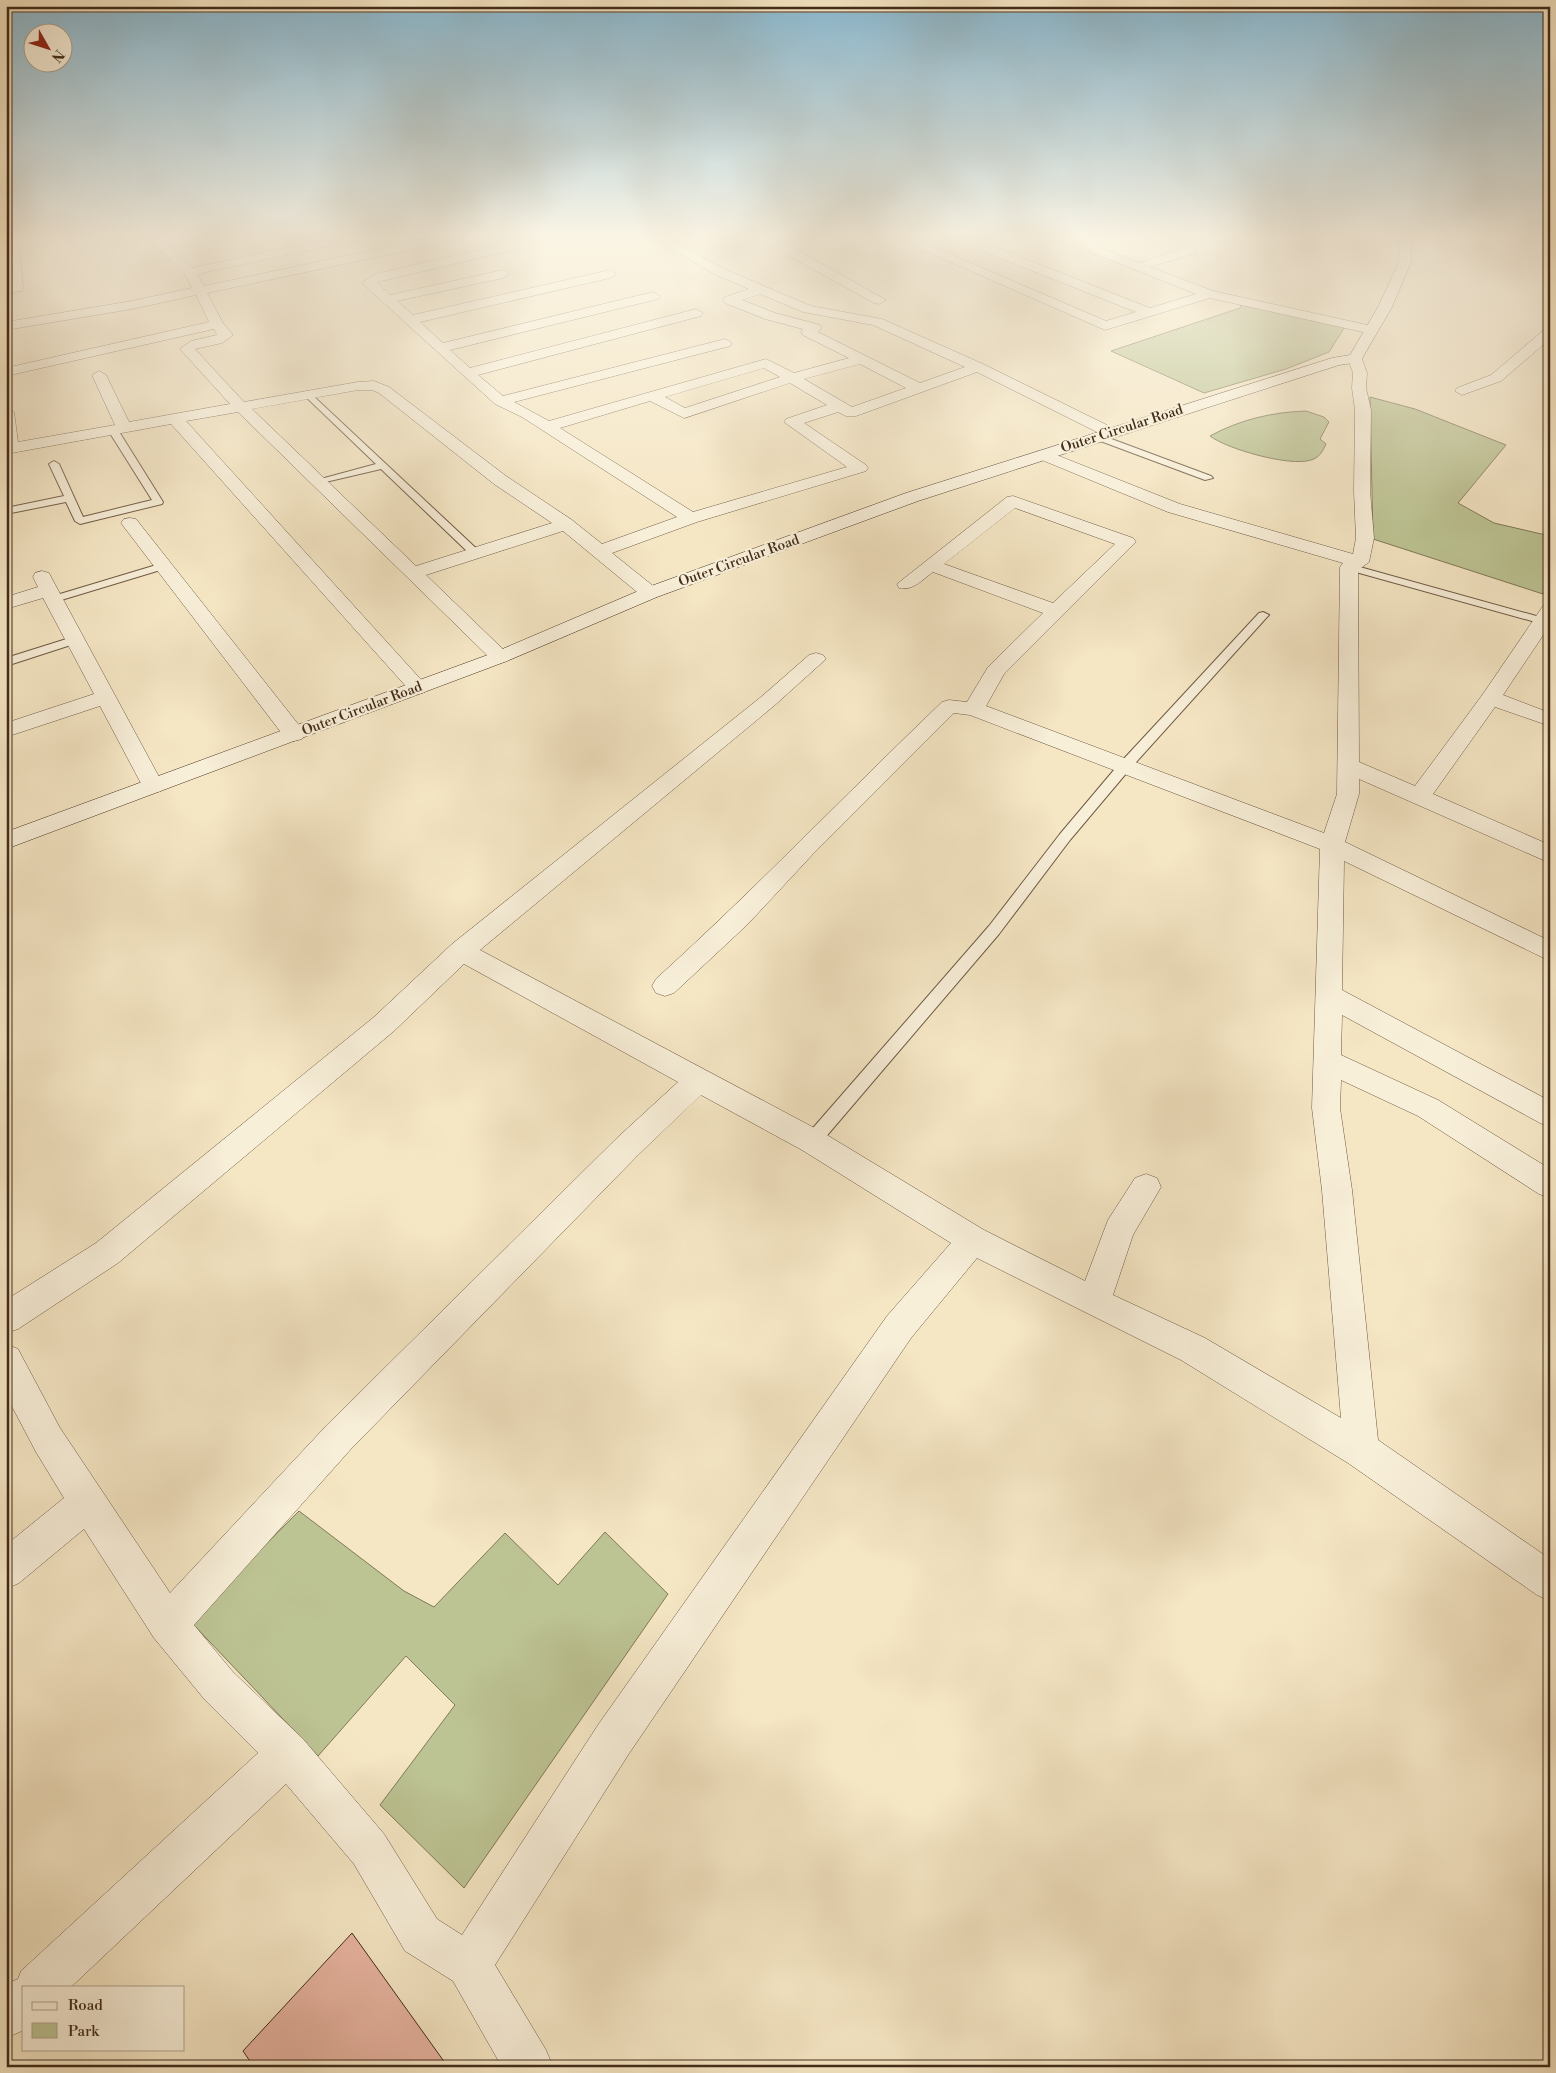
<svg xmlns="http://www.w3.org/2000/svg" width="1556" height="2073" font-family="'Libre Bodoni',serif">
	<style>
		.green { fill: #bdc494; stroke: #807858 }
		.building { fill: #e7b3a0; stroke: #422c1b }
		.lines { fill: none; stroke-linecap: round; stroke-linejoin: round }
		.lane-casing { stroke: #6f5a45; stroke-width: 2 }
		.street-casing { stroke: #6f5a45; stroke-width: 1 }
		.secondary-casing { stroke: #422c1b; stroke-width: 1 }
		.lane { fill: #f8efd9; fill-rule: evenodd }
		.street { fill: #f8efd9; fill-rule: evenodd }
		.secondary { fill: #f8efd9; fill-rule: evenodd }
		.labels { text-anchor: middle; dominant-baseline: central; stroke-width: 4.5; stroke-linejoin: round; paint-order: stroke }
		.far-street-label { font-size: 14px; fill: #422c1b; stroke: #f8efd9 }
	</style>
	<rect width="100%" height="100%" fill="#f5e6c4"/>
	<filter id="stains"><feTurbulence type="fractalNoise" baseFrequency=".004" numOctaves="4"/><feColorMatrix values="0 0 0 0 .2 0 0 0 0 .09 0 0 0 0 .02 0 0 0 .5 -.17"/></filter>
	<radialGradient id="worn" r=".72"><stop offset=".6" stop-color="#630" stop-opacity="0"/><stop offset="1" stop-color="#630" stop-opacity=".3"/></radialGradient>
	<path class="green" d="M1242 301 1346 325 1329 352 1286 369 1204 393 1111 351 1240 308Z
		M1370 397 1415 409 1506 445 1458 503 1494 523 1550 536V584L1543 594 1373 539Z
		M1306 411 1324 417 1329 422 1320 439 1326 444C1323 451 1319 458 1311 460 1290 467 1227 449 1210 436 1239 420 1272 412 1306 411Z
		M299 1511 404 1591 434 1607 505 1533 558 1585 605 1532 668 1594 464 1888 380 1805 455 1705 406 1656 318 1756 190 1621Z"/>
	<path class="building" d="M352 1933 448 2067H254L243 2051Z"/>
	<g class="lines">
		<g class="lane-casing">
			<path id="lane" d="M309 392 479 551V555H471L381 469 317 484V480L376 464 306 397V393Z
				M113 427 118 430 163 502 162 504 80 524 75 521 66 502 6 514V508L64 496 49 464 54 461 59 464 83 517 152 500 108 430Z
				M1098 434 1211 476 1213 478 1205 480 1095 439V435Z
				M163 563 167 564V568L58 601 54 602 48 599 50 597Z
				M1349 564 1547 619 1549 621 1547 623H1539L1345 569 1344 567Z
				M1263 612 1269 615 1267 617 1129 770 1070 840 999 934 818 1146 812 1148 806 1146 803 1141 806 1136 989 926 1060 834 1119 764 1259 613Z
				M76 636 82 640 80 642 6 666V658Z"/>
		</g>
		<g class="street-casing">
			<path id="street" d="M6 234H18L23 288 22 291 6 293V285H10Z
				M144 234H157L193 268 349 234H373L367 238 197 274 204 286 449 234H463L462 239 458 240 207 293 223 323 233 335 222 343 195 349 244 402 358 382 374 381 389 387 506 476 572 520 602 544 677 517 522 417 495 404 364 285 363 282 375 274 547 234H570L568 237 377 282 390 295 503 270 509 274 503 278 397 301 413 315 610 270 616 274 610 278 420 322 443 343 653 292 660 296 658 299 450 350 470 368 696 309 703 313 701 316 478 375 503 396 725 339 732 343 730 346 514 402 549 421 766 359 794 373 849 358 803 335 801 332 803 329 765 319 725 303 723 300 725 297 749 289 716 275 645 234H660L724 269 811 306 882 319 983 364 1117 430 1119 433 1117 436H1105L977 372 856 416H846L838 412 804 423 866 465 868 468 866 471 697 522 612 553 657 589 659 593 657 597H643L563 531 426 575 507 653 510 657 507 661 500 663 493 661 238 412 186 421 425 684 428 688 425 692 418 694 411 692 171 424 6 454V407L14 412 18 442 115 425 92 375 99 371 106 375 129 422 230 404 180 349 191 341 217 335 214 329 6 376V368L209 322 196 295 132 309 6 330V322L132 301 192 288 185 274ZM760 294 803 312 873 325 965 367 920 383 818 332 822 328 820 325 775 313 742 300ZM860 364 906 388 852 407 804 379ZM764 368 780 377 685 408 665 397ZM790 383 827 405 786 419 784 422 847 467 693 512 560 428 650 401 684 418ZM358 390H372L379 393 494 484 552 523 416 566 252 409Z
				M746 234 772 236 886 300 879 304 874 303 764 242Z
				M833 234H850L864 242 862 245H854Z
				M912 234H931L917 240 1106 321 1136 312 992 255 955 234H971L1000 249 1150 308 1196 294 1045 234H1063L1139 263 1179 250 1140 234H1158L1197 250 1195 253 1150 267 1213 291 1372 326 1379 330 1372 334 1210 298 1105 330 900 240Z
				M1524 234H1540L1550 238V247Z
				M1550 328V339L1501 381 1462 395 1455 391 1457 388 1491 375 1545 329Z
				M1355 355 1362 359 1367 373 1366 388 1371 410 1370 491 1374 538 1369 562 1358 570 1359 762 1415 786 1483 694 1543 606 1550 604V625L1503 695 1550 713V726L1495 707 1433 794 1550 845V863L1359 779V794L1345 842 1550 941V961L1344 861 1342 990 1550 1101V1127L1540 1123 1342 1015 1341 1055 1438 1100 1550 1169V1198L1539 1194 1418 1116 1341 1080 1340 1108 1352 1190 1378 1440 1550 1559V1601L1537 1595 1348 1463 1181 1360 977 1258 911 1338 628 1755 495 1965 546 2050 553 2067H502L453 1981 405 1951 354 1864 286 1784 71 1987H24V2030L6 2038V1984L18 1979 21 1971 258 1753 205 1700 154 1638 84 1529 19 1583 6 1589V1545L64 1498 36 1452 6 1395V1344L18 1349 60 1428 170 1593 327 1425 618 1137 678 1082 464 964 394 1031 118 1263 18 1329 6 1333V1300L96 1243 374 1017 452 944 761 697 809 655 816 653 823 655 826 659 775 705 480 950 822 1132 984 1230 1085 1281 1108 1220 1135 1178 1146 1174 1157 1178 1161 1187 1133 1235 1113 1295 1205 1338 1341 1418 1322 1190 1312 1108 1320 849 970 715 954 713 813 854 748 924 674 993 665 996 656 993 652 986 656 979C754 890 846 794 942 702L949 700 967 702 988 667 1043 613 933 572C922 580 913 591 899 588L897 584 1007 497 1013 496 1133 538 1136 542 1004 674 986 706 1324 833 1337 794 1340 567 1343 563 1168 512 1037 458 1035 455 1037 452H1049L1180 504 1353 554 1356 538 1354 491 1355 410 1352 388 1353 373 1348 359ZM1015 508 1115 544 1053 603 944 564ZM701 1095 802 1150 951 1243 887 1316 598 1725 462 1935 437 1919 384 1834 303 1739 233 1672 194 1625 351 1449 638 1155Z
				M130 518 136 519 302 729 305 734 302 739 294 741 286 739 124 527 121 523 124 519Z
				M42 571 49 573 51 577 164 786 161 791 153 793 145 791 100 706 6 737V723L94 694 43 598 6 609V597L38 587 33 577 35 573Z"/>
		</g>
		<g class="secondary-casing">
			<path id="secondary" d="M1399 234H1411V262L1392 307 1360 362 1339 365 918 501 657 597 507 661 6 849V832L493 653 643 589 906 493 1332 358 1350 355 1378 307 1399 262Z"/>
		</g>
		<use href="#lane" class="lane"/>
		<use href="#street" class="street"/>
		<use href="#secondary" class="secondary"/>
	</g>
	<linearGradient id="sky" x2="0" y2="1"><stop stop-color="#8ab9d1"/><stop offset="0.45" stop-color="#faf4e4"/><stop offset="1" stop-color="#faf4e4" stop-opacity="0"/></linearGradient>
	<rect width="1556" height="524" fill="url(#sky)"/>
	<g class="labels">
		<g class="far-street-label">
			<text transform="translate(1122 429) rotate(-18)">Outer Circular Road</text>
			<text transform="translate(739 561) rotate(-20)">Outer Circular Road</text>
			<text transform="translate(362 709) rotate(-21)">Outer Circular Road</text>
		</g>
	</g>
	<rect width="1556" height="2073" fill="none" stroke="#f5e6c4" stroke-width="25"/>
	<rect x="8" y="8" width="1541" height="2058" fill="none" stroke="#422c1b" stroke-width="2.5"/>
	<rect x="12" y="12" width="1531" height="2048" fill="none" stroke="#422c1b"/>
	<rect x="22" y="1986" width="162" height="65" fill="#f8efd9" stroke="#afa18d"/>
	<rect x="32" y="2002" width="25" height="8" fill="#f8efd9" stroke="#afa18d"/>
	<text x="68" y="2010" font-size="15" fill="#422c1b">Road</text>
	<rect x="32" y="2023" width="25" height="15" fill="#bdc494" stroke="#afa18d"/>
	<text x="68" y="2036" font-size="15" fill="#422c1b">Park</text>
	<g transform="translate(48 48) rotate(129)"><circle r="24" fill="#f8efd9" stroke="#afa18d"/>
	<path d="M0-4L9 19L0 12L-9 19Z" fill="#8f2418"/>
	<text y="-8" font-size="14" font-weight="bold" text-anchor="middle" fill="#422c1b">N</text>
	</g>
	<rect width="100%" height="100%" filter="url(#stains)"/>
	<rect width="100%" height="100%" fill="url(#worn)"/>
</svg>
